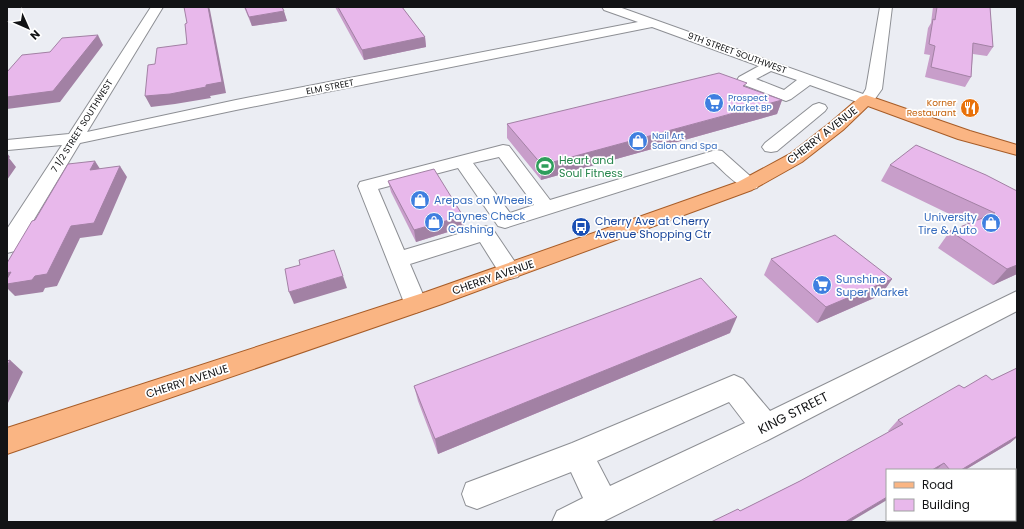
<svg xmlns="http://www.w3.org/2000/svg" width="1024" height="529" font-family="Poppins,sans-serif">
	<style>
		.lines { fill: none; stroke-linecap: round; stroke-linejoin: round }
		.minor-casing { stroke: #8d8f94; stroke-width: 2 }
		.major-casing { stroke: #a75c27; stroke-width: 2 }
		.minor { fill: #fff; fill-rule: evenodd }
		.major { fill: #fab583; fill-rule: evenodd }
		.wall { fill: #c89eca }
		.shaded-wall { fill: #a281a4 }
		.building { fill: #e8b8eb; stroke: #a281a4 }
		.labels { text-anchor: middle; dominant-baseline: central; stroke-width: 3.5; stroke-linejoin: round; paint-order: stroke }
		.far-street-label { font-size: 9px; fill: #121315; stroke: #fff }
		.far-shop-label { font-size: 9px; fill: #366cbe; stroke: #fff; text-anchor: start }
		.far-food-label { font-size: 9px; fill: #c56008; stroke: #fff; text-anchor: end }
		.street-label { font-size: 11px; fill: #121315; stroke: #fff }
		.leisure-label { font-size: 11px; fill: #27864d; stroke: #fff; text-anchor: start }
		.shop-label { font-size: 11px; fill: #366cbe; stroke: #fff; text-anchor: start }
		.transit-label { font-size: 11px; fill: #164399; stroke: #fff; text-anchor: start }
		.near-street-label { font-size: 13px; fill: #121315; stroke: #fff }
	</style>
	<rect width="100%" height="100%" fill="#ebedf3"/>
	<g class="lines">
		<g class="minor-casing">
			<path id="minor" d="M151 7H163L87 132 236 100 638 22 604 10 602 7H619L863 94 866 89 880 7H892L882 89 872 103H860L810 85 791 99 786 101 739 83 737 80 739 77 759 66 652 27 236 110 80 143 15 251 7 253V229L62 145 8 150 7 140 69 134ZM771 71 797 80 784 90 756 79Z
				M819 103 825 105 827 108 825 111 777 151 771 152 765 151 762 147 765 143 813 105Z
				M503 145 509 146 550 200 716 150 722 151 759 184 757 188C740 192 725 172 713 162L505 228 498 226 458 168 378 189 404 250 485 226 492 228 521 271 518 277 510 279 502 277 480 242 410 264 427 304 423 310 415 313 407 310 358 186 360 182ZM499 157 534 205 510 213 473 163Z
				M1017 291V311L768 440 602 522H552L557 511 583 498 571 472 477 509 466 505 462 494 466 483 572 443 734 375 743 379 770 411ZM729 402 745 423 610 486 597 461Z"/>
		</g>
		<g class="major-casing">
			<path id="major" d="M866 95 970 131 1017 145V155L958 139 868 106 843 130 802 162 752 190 442 304 7 454V428L426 292 738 182 790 154 831 122 860 97Z"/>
		</g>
		<use href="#minor" class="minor"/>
		<use href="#major" class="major"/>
	</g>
	<path class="wall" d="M244 7H282L287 21 252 26Z
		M335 7H402L425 37 426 47 364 60Z
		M933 7H990L993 47 987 56 973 54 971 77 965 87 925 77 930 55 924 54 928 28 931 23Z
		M746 87 782 100 777 114 541 180 507 138V124Z
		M890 165 986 175 1017 274 993 285 938 248 950 231 970 224 881 181Z
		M388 181 463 216 464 227 416 242 391 192Z
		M771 259 892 279 881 295 817 323 764 275Z
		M730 333 438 454 418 401 414 386Z
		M1017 368V437L1010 443 965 470H887L740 511 800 481 889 432 888 431 898 420 964 388 992 380Z"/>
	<path class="shaded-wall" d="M208 7H209L210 10 226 93 210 96 211 98 175 104 151 107 145 96 206 85Z
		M284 11 287 21 252 26 249 17Z
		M98 35 103 45 60 102 7 109V97Z
		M425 37 426 47 364 60 362 50Z
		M782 100 777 114 541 180 542 165Z
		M7 153 10 157 9 158 16 167 7 180Z
		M95 161 102 172 90 170Z
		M120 166 127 177 102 235 80 238 57 286 45 288 43 292 15 296 7 288V273L11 272 35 276 71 226Z
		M463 216 464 227 416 242 414 230Z
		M1017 265V274L993 285 1007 269Z
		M343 276 347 288 294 304 289 292Z
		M892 279 881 295 817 323 826 307Z
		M737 317 730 333 438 454 435 439Z
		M10 360 23 372 7 405V367Z
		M1017 436V437L1010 443 965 470H961Z
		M944 463 936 470H932Z
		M887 497V500L850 522H845Z"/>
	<path class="building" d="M184 7H208L222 82 206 85V87L170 94 145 96 148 65 155 64 157 48 187 44 185 24 187 23Z
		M245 7H282L284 11 249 17Z
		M338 7H402L425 37 362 50Z
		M937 7H990L993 47 973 43 971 77 931 67 935 46 929 44 933 19 935 20Z
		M98 35 53 91 7 97V72L22 55 50 52 62 38Z
		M719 73 747 83 743 86 782 100 542 165 507 124Z
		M916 145 986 175 1017 191V265L1007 269 950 231 995 213 890 165Z
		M95 161 90 170 120 166 94 223 71 226 47 274 35 276 32 280 7 284V279L11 272 7 273V263L32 221 35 220 68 164Z
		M434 169 463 216 414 230 388 181Z
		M835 235 892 279 826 307 771 259Z
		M334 250 343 276 289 292 285 269 300 265 299 260Z
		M701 278 737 317 435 439 414 386Z
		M10 360 7 367V361Z
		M1017 368V436L961 470H950L944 463 932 470H887V497L845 522H711L738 509 740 511 800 481 903 424 898 420 959 385 964 388 986 375 992 380Z"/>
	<defs>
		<g id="supermarket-disc" transform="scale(1)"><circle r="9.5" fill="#3f7fe0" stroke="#fff"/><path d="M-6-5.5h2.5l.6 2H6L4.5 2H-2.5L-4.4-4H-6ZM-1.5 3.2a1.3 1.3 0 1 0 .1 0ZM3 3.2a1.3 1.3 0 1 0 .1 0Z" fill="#fff"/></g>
		<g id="restaurant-disc" transform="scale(1)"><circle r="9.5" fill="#e8710a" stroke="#fff"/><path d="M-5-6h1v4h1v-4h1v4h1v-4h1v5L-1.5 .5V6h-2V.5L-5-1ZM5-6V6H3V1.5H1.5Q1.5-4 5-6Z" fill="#fff"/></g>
		<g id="shop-disc" transform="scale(1)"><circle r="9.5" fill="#3f7fe0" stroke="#fff"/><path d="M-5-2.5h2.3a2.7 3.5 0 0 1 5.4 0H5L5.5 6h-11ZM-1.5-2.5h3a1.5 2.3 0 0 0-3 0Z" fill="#fff"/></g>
		<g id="stadium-disc" transform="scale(1)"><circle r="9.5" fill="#2e9e5b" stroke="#fff"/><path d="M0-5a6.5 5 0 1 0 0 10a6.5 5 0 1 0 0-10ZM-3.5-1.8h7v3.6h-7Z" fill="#fff"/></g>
		<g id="bus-disc" transform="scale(1)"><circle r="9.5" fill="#1a4fb4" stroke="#fff"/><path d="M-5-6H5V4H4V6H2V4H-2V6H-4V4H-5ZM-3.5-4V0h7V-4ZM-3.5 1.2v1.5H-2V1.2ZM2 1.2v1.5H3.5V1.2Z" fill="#fff"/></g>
	</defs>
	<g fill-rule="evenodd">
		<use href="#supermarket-disc" x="714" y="103"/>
		<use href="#restaurant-disc" x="970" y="108"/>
		<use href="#shop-disc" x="638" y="141"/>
		<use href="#stadium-disc" x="545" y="166"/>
		<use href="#shop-disc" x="420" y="200"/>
		<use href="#shop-disc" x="434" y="222"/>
		<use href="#shop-disc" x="991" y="223"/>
		<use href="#bus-disc" x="581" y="227"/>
		<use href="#supermarket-disc" x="822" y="285"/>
	</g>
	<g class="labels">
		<g class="far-street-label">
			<text transform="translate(737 53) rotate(20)">9TH STREET SOUTHWEST</text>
			<text transform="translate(330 87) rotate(-11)">ELM STREET</text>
			<text transform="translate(82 126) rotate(-58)">7 1/2 STREET SOUTHWEST</text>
		</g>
		<g class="far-shop-label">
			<text x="728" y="98">Prospect<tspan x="728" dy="10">Market BP</tspan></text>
			<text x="652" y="136">Nail Art<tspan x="652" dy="10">Salon and Spa</tspan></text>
		</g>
		<g class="far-food-label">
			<text x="956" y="103">Korner<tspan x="956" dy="10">Restaurant</tspan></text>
		</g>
		<g class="street-label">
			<text transform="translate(822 135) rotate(-38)">CHERRY AVENUE</text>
			<text transform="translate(493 277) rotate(-19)">CHERRY AVENUE</text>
			<text transform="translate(187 381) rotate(-18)">CHERRY AVENUE</text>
		</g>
		<g class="leisure-label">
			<text x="559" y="160">Heart and<tspan x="559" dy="13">Soul Fitness</tspan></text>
		</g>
		<g class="shop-label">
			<text x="434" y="200">Arepas on Wheels</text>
			<text x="448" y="216">Paynes Check<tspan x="448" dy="13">Cashing</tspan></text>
			<text x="977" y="217" text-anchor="end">University<tspan x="977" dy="13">Tire &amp; Auto</tspan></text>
			<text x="836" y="279">Sunshine<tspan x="836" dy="13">Super Market</tspan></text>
		</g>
		<g class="transit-label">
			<text x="595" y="221">Cherry Ave at Cherry<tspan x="595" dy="13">Avenue Shopping Ctr</tspan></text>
		</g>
		<g class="near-street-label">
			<text transform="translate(793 413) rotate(-27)">KING STREET</text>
		</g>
	</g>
	<rect width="1024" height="529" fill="none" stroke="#121315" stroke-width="16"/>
	<rect x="886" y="469" width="130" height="52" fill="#ffffff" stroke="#a0a1a1"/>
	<rect x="894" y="482" width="20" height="6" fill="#fab583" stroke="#a0a1a1"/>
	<text x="922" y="489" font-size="12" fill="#121315">Road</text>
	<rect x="894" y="499" width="20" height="12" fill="#e8b8eb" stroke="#a0a1a1"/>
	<text x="922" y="509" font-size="12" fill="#121315">Building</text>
	<g transform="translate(28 28) rotate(135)" stroke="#ffffff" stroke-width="3" paint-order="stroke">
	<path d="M0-3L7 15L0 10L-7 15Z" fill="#121315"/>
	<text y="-6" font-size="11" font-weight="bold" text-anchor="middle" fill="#121315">N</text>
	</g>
</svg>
